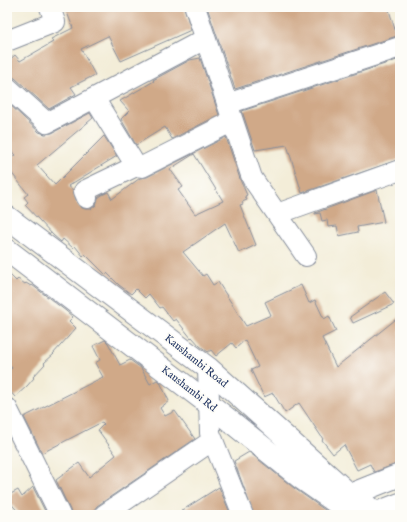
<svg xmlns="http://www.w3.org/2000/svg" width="407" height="522" font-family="'IM FELL English',serif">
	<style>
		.building { fill: #d0a988; fill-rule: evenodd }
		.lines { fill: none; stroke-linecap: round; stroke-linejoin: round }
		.minor-casing { stroke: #878e9b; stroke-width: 22 }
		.major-casing { stroke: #878e9b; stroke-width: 24 }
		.minor { stroke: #fff; stroke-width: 20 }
		.major { stroke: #fff; stroke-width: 22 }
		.labels { text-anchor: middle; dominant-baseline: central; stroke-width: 3.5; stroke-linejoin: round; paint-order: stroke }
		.street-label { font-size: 11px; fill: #1b2f5e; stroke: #fdfcf7 }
	</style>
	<rect width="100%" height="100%" fill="#fdfcf7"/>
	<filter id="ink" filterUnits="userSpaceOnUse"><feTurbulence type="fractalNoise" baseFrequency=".025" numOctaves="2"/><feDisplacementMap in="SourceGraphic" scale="8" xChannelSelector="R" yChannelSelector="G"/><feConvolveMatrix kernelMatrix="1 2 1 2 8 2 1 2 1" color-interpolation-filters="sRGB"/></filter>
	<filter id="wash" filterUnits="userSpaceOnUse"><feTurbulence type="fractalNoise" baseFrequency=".012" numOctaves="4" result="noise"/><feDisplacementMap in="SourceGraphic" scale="16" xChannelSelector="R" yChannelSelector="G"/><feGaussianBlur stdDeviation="0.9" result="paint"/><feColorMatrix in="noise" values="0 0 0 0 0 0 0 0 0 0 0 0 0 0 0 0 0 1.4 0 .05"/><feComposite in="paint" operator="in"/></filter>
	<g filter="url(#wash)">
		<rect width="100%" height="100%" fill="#f3edd8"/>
		<g id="blocks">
			<path class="building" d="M65 7H184L191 30 121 61 108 36 81 49 95 75 71 87 76 94 49 109 15 78 7 76V62L15 55 20 61 53 42 51 39 73 28Z
				M207 7H388L397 36 235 89Z
				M200 58 219 115 172 139 165 127 136 145 121 119 129 111 120 101 154 81 153 80 190 60Z
				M400 59V98L397 99 400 111V159L302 193 287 145 255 150 242 111Z
				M7 102 39 132 45 134 52 133 90 113 93 118 37 165 55 185 104 136 117 156 68 186 73 190 77 203 80 207 85 209H91L96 205 98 198 102 195 108 192 112 199 140 178 147 177 226 137 241 182 247 195 245 196 247 200 242 202 243 204 240 205 256 245 239 253 225 223 183 252 203 276 206 274 213 285 218 282 246 326 271 315 265 302 301 285 309 303 315 300 324 319 329 316 336 331 322 338 336 367 400 316V463L374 472 370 464 357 470 344 445 333 454 322 440 323 439 299 403 285 413 273 393 264 397 251 370 258 367 245 340 236 348 232 343 216 356 211 350 208 352 200 346 192 337 191 338 176 319 173 321 162 307 160 308 149 294 145 298 136 289 131 294 119 285 107 273 106 275 85 254 83 256 75 246 73 248 63 239 61 242 53 235 25 205 28 202 24 197 28 194 7 167V161L15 155 7 146ZM194 154 223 201 195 214 178 190 183 187 170 169Z
				M377 190 384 222 357 227 358 232 339 236 337 226 328 227 327 220 322 221 320 213 315 214V213Z
				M7 272 16 281 18 279 25 284 26 283 31 286 32 285 66 311 73 317 69 321 76 328 53 354H54L44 363 45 364 33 377 34 378 27 386 15 397 7 388V372L12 368 7 362Z
				M385 292 394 304 353 323 350 317Z
				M105 340 108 343 120 365 130 360 141 368 150 384 157 380 160 382 169 401 160 408 165 416 175 411 195 439 97 506 94 510 93 515H71L70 510 56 480 79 463 89 477 116 455 98 430 104 424 102 422 42 453 24 417 103 377 95 363 100 360 93 346Z
				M249 452 294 488 332 515H254L234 461Z
				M33 487 47 515H21L7 499V496L18 490 22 497Z
				M219 487 231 515H175Z"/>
		</g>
	</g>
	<g filter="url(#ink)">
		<use href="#blocks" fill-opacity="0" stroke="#878e9b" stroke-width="1"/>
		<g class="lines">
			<g class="minor-casing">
				<path id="minor" d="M195 7 252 178 306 256
					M7 41 55 22 50 7
					M7 87 47 123 205 39
					M94 98 136 166
					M227 104 400 47
					M87 198 84 191 136 166 142 167 231 122 236 132
					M277 214 400 170
					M208 368 210 433 243 515
					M7 408 60 515
					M104 515 213 440"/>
			</g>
			<g class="major-casing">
				<path id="major" d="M7 217 208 368 350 495 368 507
					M7 250 209 404 301 478 350 512 377 513 400 504
					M350 495 400 475"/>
			</g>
			<use href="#minor" class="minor"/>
			<use href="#major" class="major"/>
		</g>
	</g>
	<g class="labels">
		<g class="street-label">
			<text transform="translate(196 361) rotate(39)">Kaushambi Road</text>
			<text transform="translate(189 389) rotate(38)">Kaushambi Rd</text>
		</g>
	</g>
	<rect width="407" height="522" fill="none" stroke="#fdfcf7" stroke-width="24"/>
</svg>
